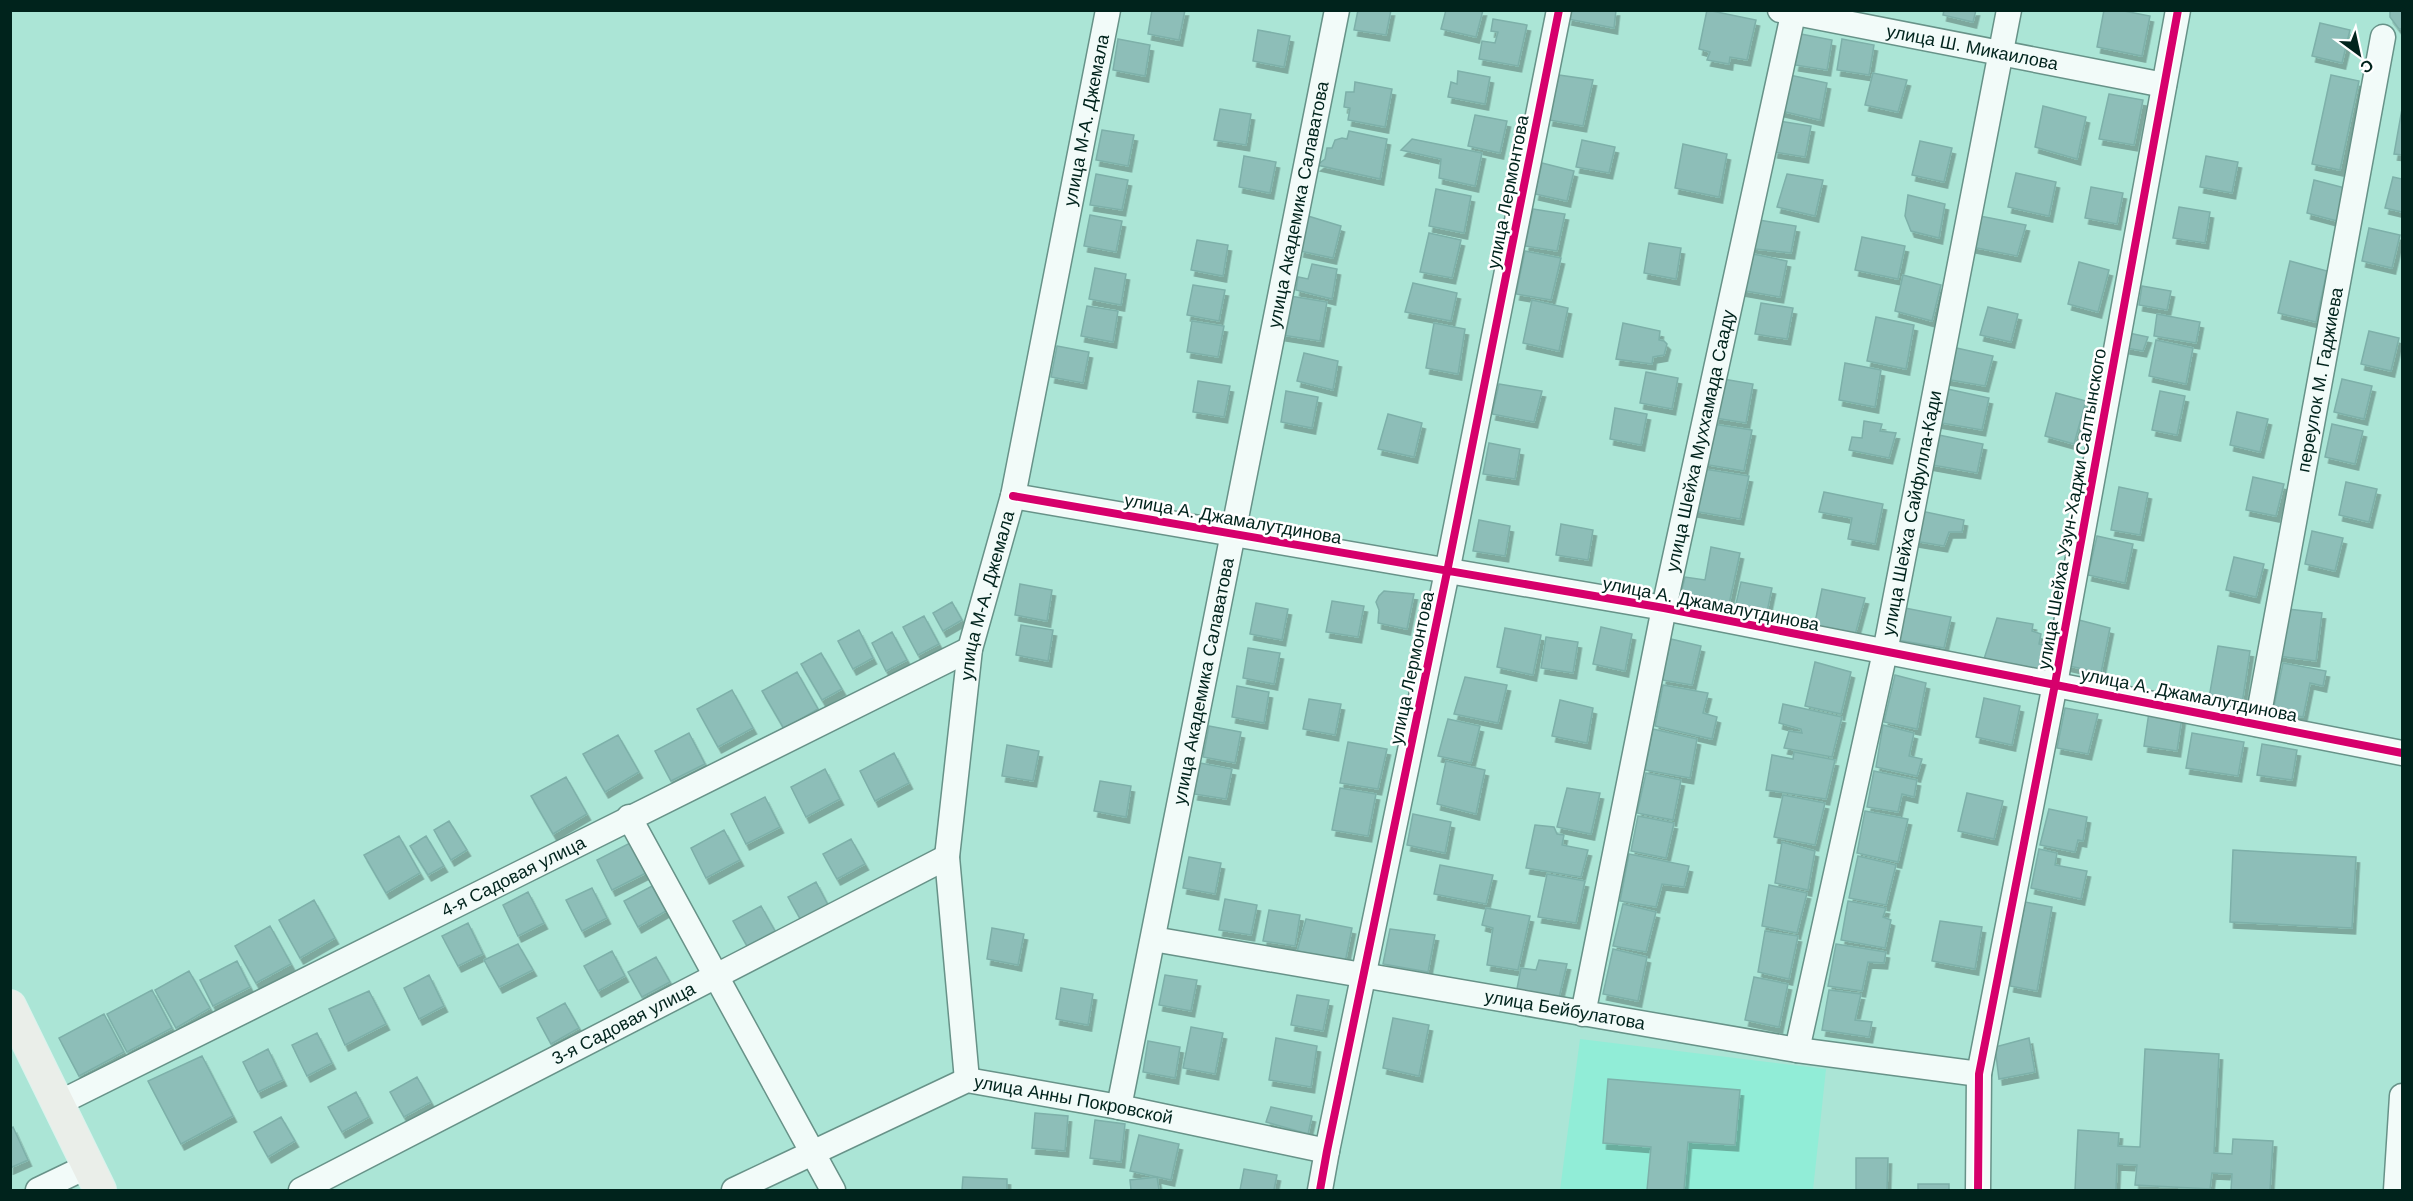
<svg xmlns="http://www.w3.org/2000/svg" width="2413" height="1201" font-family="Arial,sans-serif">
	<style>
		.built { fill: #91edd7 }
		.building { fill: #8dbeb8; stroke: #7db0a9; stroke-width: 1.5; filter: url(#shadow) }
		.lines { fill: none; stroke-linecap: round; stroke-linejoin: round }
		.minor-casing { stroke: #679288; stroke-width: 27 }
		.major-casing { stroke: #d9f3ed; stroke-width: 34 }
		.minor { stroke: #f2fbf9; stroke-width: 24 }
		.major { stroke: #eaeee9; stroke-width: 32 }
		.cycleway-casing { stroke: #fff; stroke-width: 11 }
		.cycleway { stroke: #d6006c; stroke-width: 8 }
		.labels { text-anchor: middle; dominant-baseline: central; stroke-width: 5; stroke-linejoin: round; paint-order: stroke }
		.street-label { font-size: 18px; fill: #00231c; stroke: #fff }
	</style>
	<defs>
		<filter id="shadow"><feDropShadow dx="3.5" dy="6" stdDeviation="0" flood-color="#0004"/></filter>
	</defs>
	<rect width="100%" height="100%" fill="#abe5d6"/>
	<path class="built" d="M1580 1039 1826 1069 1813 1190H1560Z"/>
	<path class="building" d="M1152 10H1185L1179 40 1148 34Z
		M1358 10H1391L1386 35 1354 30Z
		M1446 10H1483L1476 37 1441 29Z
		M1570 10H1616L1614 28 1568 19Z
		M1707 10 1756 20 1747 60 1730 57 1729 64 1707 60 1710 52 1699 49Z
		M1944 10H1976L1973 22 1943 15Z
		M2104 10H2119L2150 16 2142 56 2097 47Z
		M2390 10H2402V29H2399L2390 17Z
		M1493 19 1527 25 1518 66 1479 59 1482 41 1495 43 1498 32 1491 31Z
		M2320 23 2350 30 2342 63 2312 56Z
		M1258 30 1290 36 1284 67 1253 61Z
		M1801 34 1832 40 1827 70 1795 65Z
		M1118 39 1150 45 1145 76 1113 70Z
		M1842 39 1874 45 1869 75 1837 70Z
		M1458 71 1490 77 1485 104 1448 97 1451 82 1457 84Z
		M1873 73 1907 80 1898 112 1865 105Z
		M1785 74 1827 83 1820 120 1777 110Z
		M1559 75 1593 80 1583 126 1549 120Z
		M2331 75 2359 81 2340 170 2312 164Z
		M1355 82 1392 89 1385 127 1348 120 1350 108 1344 107 1346 92H1354Z
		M2109 94 2143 100 2134 145 2099 139Z
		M2043 106 2086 117 2077 159 2035 147Z
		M1220 109 1251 114 1246 145 1214 140Z
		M2402 109V155L2394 154Z
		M1475 115 1507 121 1500 153 1468 146Z
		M1779 121 1811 126 1805 157 1774 152Z
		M1102 130 1134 135 1128 166 1096 160Z
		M1349 131 1387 139 1380 179 1317 165 1325 159 1327 148H1332L1335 140 1342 138 1347 139Z
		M1412 139 1482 153 1475 186 1439 178 1441 159 1401 150Z
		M1582 140 1615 147 1609 173 1576 167Z
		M1920 141 1952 148 1944 182 1912 175Z
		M1683 144 1727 154 1719 197 1675 188Z
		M1244 156 1276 162 1270 193 1239 187Z
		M2206 156 2238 162 2232 193 2200 187Z
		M1542 163 1574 171 1567 201 1535 194Z
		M2016 173 2056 182 2049 216 2008 207Z
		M1096 174 1128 180 1122 210 1090 205Z
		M1787 174 1823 180 1815 216 1777 207Z
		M2393 177 2402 179V212L2385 208Z
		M2314 180 2345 188 2337 221 2307 213Z
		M2091 187 2123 193 2117 224 2085 218Z
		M1436 189 1471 196 1464 233 1429 226Z
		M1908 195 1945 204 1939 238 1911 231 1905 216Z
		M2179 207 2210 212 2205 243 2173 238Z
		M1533 209 1565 214 1557 251 1525 246Z
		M1090 215 1122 221 1116 252 1084 246Z
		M1308 216 1341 226 1333 258 1300 251Z
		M1980 216 2026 225 2017 256 1972 247Z
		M1753 219 1796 226 1791 253 1747 248Z
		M2369 228 2400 235 2392 268 2362 261Z
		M1429 233 1461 240 1452 278 1420 272Z
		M1862 237 1905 246 1898 279 1855 270Z
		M1197 240 1228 245 1223 276 1191 270Z
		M1649 243 1681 248 1676 279 1644 273Z
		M1525 251 1561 258 1551 300 1516 294Z
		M1748 253 1787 261 1780 297 1740 290Z
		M2290 261 2327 271 2316 322 2278 313Z
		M2079 262 2109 270 2098 312 2068 304Z
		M1312 264 1337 269 1332 299 1296 290 1298 277 1308 279Z
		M1095 268 1126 274 1121 305 1089 299Z
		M1903 275 1941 285 1932 321 1895 311Z
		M1413 283 1457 293 1451 321 1405 312Z
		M1193 285 1225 290 1219 321 1187 315Z
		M2142 286 2171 291 2167 310 2139 305Z
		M1290 296 1327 302 1320 341 1282 335Z
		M1532 300 1568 308 1559 351 1523 343Z
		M1761 303 1793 308 1787 339 1755 334Z
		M1087 306 1118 311 1113 342 1081 336Z
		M1988 307 2018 314 2011 342 1980 335Z
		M2157 314 2200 322 2196 343 2154 336Z
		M1876 317 1914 325 1906 369 1867 361Z
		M1192 321 1224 326 1218 357 1187 352Z
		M1434 323 1465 329 1458 374 1426 368Z
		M1623 323 1660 331 1659 340 1664 341 1667 344 1664 355 1653 357 1652 364 1616 359Z
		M2369 331 2399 338 2391 371 2361 364Z
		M2129 333 2148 337 2143 351 2126 348Z
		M2156 340 2193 348 2186 384 2149 376Z
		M1057 346 1089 352 1083 383 1051 377Z
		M1952 347 1993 356 1985 386 1945 379Z
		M1304 353 1338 361 1333 390 1297 381Z
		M1845 363 1881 370 1875 407 1839 400Z
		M1646 372 1678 378 1672 409 1640 403Z
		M1723 379 1753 384 1746 423 1715 418Z
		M2342 379 2372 386 2364 419 2334 412Z
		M1198 381 1230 386 1224 417 1193 412Z
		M1499 384 1542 391 1534 422 1492 414Z
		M1943 388 1989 398 1982 430 1936 422Z
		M1286 391 1318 397 1312 428 1281 422Z
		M2160 391 2185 396 2177 435 2152 430Z
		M2056 393 2086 401 2074 444 2045 436Z
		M1615 408 1647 414 1641 445 1610 439Z
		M2237 412 2268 419 2260 452 2230 445Z
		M1388 414 1422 423 1414 457 1378 449Z
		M1864 421 1882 424 1880 431 1896 433 1889 458 1849 450 1852 437 1862 438Z
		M1713 424 1752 430 1744 471 1703 464Z
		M2332 424 2363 431 2355 464 2325 457Z
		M1934 434 1983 444 1977 473 1927 464Z
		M1489 443 1520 449 1515 479 1483 474Z
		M1704 469 1749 476 1740 519 1693 511Z
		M2253 477 2284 484 2276 516 2246 510Z
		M2346 482 2377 489 2369 522 2339 515Z
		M2119 487 2148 493 2140 535 2111 530Z
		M1824 492 1883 504 1875 544 1848 539 1852 518 1819 512Z
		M1921 511 1964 520 1962 532H1949L1944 546 1914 541Z
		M1479 520 1510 526 1505 556 1473 551Z
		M1561 524 1593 530 1588 560 1556 555Z
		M2312 531 2343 538 2335 571 2305 564Z
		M2097 536 2133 544 2125 583 2088 575Z
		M1711 547 1740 553 1728 609 1679 601 1685 577 1705 580Z
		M2234 557 2264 564 2256 597 2226 590Z
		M1741 582 1772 588 1767 612 1735 608Z
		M1020 584 1052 590 1047 621 1015 615Z
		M1822 589 1865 598 1855 635 1814 627Z
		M1384 591 1414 594 1407 629 1378 623 1379 610 1376 602 1379 596Z
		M1332 601 1364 606 1358 637 1326 632Z
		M952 602 962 620 943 631 933 613Z
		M1256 603 1288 609 1282 640 1250 634Z
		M1905 608 1951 617 1944 648 1897 640Z
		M2288 609 2322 613 2316 661 2278 656Z
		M924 616 939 644 918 655 903 627Z
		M1997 618 2033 624 2032 631 2041 634 2039 644 2047 646 2043 674 1984 659Z
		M2075 619 2110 628 2101 673 2065 665Z
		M1021 625 1053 630 1048 661 1016 655Z
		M1601 627 1632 634 1625 671 1593 664Z
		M1505 628 1541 635 1533 675 1497 667Z
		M859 630 873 658 853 669 838 641Z
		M892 632 907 660 886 671 872 643Z
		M1546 637 1578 642 1573 673 1541 668Z
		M1671 639 1701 646 1692 685 1662 680Z
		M2218 646 2250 651 2242 704 2209 698Z
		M1248 648 1280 653 1274 684 1243 678Z
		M821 653 842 689 822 700 801 664Z
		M1815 662 1851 672 1841 714 1805 706Z
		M2283 663 2326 671 2323 686 2310 683 2303 717 2273 711Z
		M797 672 818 709 784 729 762 691Z
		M1895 675 1926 683 1917 729 1884 722Z
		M1465 677 1507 685 1498 723 1454 714Z
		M1663 685 1708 693 1703 713 1717 717 1712 739 1655 726Z
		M1237 686 1269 692 1264 723 1232 717Z
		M732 690 753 728 718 747 697 709Z
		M1984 698 2020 706 2012 745 1976 737Z
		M1309 699 1341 704 1335 735 1303 729Z
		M1560 700 1593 708 1587 743 1552 736Z
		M1783 704 1842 717 1832 757 1784 748 1789 731 1802 733 1801 729 1779 723Z
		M2065 708 2098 714 2088 754 2057 748Z
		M2149 712 2182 717 2177 751 2144 746Z
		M1448 719 1480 726 1471 763 1438 756Z
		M1883 725 1914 733 1909 756 1922 759 1917 776 1876 767Z
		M1209 726 1241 732 1235 763 1203 757Z
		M1653 729 1697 739 1690 778 1645 770Z
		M689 733 705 764 671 781 655 751Z
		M2192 733 2244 742 2238 776 2186 768Z
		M618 735 639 772 605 792 583 754Z
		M1348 742 1387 749 1378 789 1340 783Z
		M2262 744 2297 750 2292 780 2257 775Z
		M1007 745 1039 751 1033 781 1002 776Z
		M1794 752 1835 760 1826 799 1766 790 1772 755 1793 759Z
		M894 753 909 783 875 801 860 771Z
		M1446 761 1485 770 1476 814 1437 804Z
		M1200 763 1232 769 1226 799 1194 794Z
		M825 769 840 799 806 817 791 787Z
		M1874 771 1917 780 1914 797 1902 794 1898 812 1867 807Z
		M1646 773 1681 780 1673 820 1637 813Z
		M566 777 587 814 553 834 531 796Z
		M1100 781 1131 786 1126 817 1094 811Z
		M1340 788 1376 794 1368 836 1332 830Z
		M1567 788 1600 793 1591 834 1557 827Z
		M1967 793 2003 801 1994 839 1958 831Z
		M1783 795 1825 803 1815 845 1774 837Z
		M765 797 780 827 746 844 731 814Z
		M2049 809 2087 817 2083 841 2078 840 2075 852 2040 845Z
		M1865 811 1908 819 1898 862 1857 853Z
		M1413 814 1451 822 1445 853 1407 845Z
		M1638 816 1674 823 1666 858 1631 851Z
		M449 821 467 850 451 860 434 830Z
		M1535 825 1554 827 1557 834 1564 835 1562 845 1588 850 1581 877 1526 868Z
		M724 830 740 860 706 878 691 848Z
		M399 836 420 873 386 893 364 855Z
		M426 836 444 866 428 875 410 846Z
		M851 839 865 864 837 879 823 854Z
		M1782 842 1815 851 1808 890 1775 883Z
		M630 843 646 873 612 890 597 860Z
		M2039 849 2057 853 2055 865 2087 871 2081 899 2031 888Z
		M2233 850 2356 857 2352 928 2230 922Z
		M1629 854 1689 866 1684 887 1662 884 1656 907 1620 901Z
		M1858 856 1896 865 1886 905 1849 898Z
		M1189 857 1221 863 1215 894 1183 888Z
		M1440 865 1493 875 1486 904 1434 894Z
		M1547 874 1585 881 1576 923 1538 917Z
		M816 882 829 907 802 922 788 897Z
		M1769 885 1807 893 1797 933 1762 926Z
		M652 886 666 911 638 927 624 901Z
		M592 888 607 918 582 931 566 900Z
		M528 892 544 923 518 936 503 905Z
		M1225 899 1257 905 1251 935 1219 930Z
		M314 900 335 938 300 958 279 920Z
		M1848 901 1886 908 1883 917 1891 920 1885 948 1841 940Z
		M2025 902 2052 907 2037 991 2010 986Z
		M1623 904 1656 912 1646 952 1613 946Z
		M761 906 775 931 747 946 733 921Z
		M1486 908 1530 916 1518 970 1487 965 1493 928 1482 925Z
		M1269 910 1300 915 1295 946 1263 941Z
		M1306 919 1352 928 1345 963 1297 952Z
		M1940 921 1982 927 1975 969 1932 961Z
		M468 923 483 954 458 966 442 936Z
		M270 926 291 964 256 983 235 946Z
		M992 928 1024 934 1018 965 987 959Z
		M1390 929 1435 935 1428 972 1383 964Z
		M1765 931 1798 936 1789 979 1758 972Z
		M518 944 533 970 499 987 484 960Z
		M1836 944 1886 952 1884 963 1868 962 1862 991 1828 986Z
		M1613 949 1647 957 1638 1001 1603 994Z
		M612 951 625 976 598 991 584 966Z
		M656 957 670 982 642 997 628 972Z
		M1539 960 1567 964 1558 1002 1516 994 1521 968 1536 970Z
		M237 961 250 987 213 1006 200 980Z
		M189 971 210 1008 176 1028 155 990Z
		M429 975 444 1006 419 1019 404 988Z
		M1165 975 1197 980 1191 1011 1159 1005Z
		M1754 977 1788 984 1779 1027 1745 1020Z
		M1061 988 1093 994 1088 1025 1056 1019Z
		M152 990 172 1028 127 1052 107 1014Z
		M1829 990 1861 994 1855 1020 1872 1022 1869 1037 1822 1030Z
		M369 991 386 1024 345 1045 329 1009Z
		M1297 995 1329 1000 1323 1031 1291 1025Z
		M565 1003 579 1028 551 1044 537 1018Z
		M104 1014 124 1052 79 1076 59 1038Z
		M1393 1018 1429 1025 1419 1076 1383 1068Z
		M1191 1027 1223 1033 1215 1074 1183 1068Z
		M317 1033 332 1063 307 1076 292 1045Z
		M1276 1038 1317 1046 1311 1087 1269 1080Z
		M2029 1038 2035 1072 1999 1079 1995 1047Z
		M1148 1041 1180 1047 1175 1078 1143 1072Z
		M268 1049 283 1080 258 1092 243 1062Z
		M2145 1049 2219 1054 2214 1153 2232 1154 2233 1139 2273 1141 2270 1190H2231L2232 1174 2212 1173 2210 1189 2135 1185 2137 1165 2117 1164 2116 1190H2075L2078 1130 2119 1133 2118 1146 2140 1147Z
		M202 1056 233 1116 181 1144 148 1081Z
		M417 1077 431 1102 404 1117 390 1092Z
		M1608 1079 1740 1090 1735 1145 1688 1142 1684 1190H1647L1651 1147 1603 1143Z
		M356 1092 369 1117 342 1132 328 1107Z
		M1271 1107 1312 1116 1308 1134 1266 1122Z
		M1035 1113 1068 1116 1065 1151 1032 1148Z
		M281 1117 295 1141 268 1157 254 1132Z
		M1095 1120 1125 1124 1121 1162 1090 1158Z
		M13 1127 28 1160 10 1168V1129Z
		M1139 1135 1179 1144 1171 1180 1130 1171Z
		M1856 1158H1888L1887 1190H1856Z
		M1244 1169 1277 1175 1274 1190H1240Z
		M963 1177 1007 1179V1190H962Z
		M1157 1177 1159 1190H1131L1130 1180Z
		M1918 1184H1949V1190H1918Z"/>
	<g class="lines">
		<g class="minor-casing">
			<g id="minor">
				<path id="s1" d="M1780 10 2164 85"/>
				<path d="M1013 496 1664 608 2402 753"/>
				<path id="s2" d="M2257 724 2383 37"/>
				<path d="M629 817 833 1190"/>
				<path id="s3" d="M1153 939 1797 1050 1979 1074"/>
				<path id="s4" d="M1583 1014 1664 608 1794 10"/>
				<path id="s5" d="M1797 1050 1885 652 2009 10"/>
				<path id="s6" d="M967 1080 947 857 970 649 1013 496 1108 10"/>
				<path id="s7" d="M57 1104 970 649"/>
				<path id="s8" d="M1119 1107 1337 10"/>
				<path d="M38 1190 88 1166"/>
				<path id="s9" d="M301 1190 947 857"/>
				<path id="s10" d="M734 1190 967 1080 1119 1107 1327 1151"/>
				<path d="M1320 1190 1327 1151 1447 572 1559 10"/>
				<path d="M1978 1190 1979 1074 2055 684 2178 10"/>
				<path d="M2396 1190 2402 1096"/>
			</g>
		</g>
		<g class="major-casing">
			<path id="major" d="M10 1006 100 1190"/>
		</g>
		<use href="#minor" class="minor"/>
		<use href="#major" class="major"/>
		<g class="cycleway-casing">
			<path id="cycleway" d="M1013 496 1664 608 2402 753
				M1320 1190 1327 1151 1447 572 1559 10
				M1978 1190 1979 1074 2055 684 2178 10"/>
		</g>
		<use href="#cycleway" class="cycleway"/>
	</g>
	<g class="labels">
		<g class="street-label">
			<text stroke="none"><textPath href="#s1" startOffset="196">улица Ш. Микаилова</textPath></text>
			<text stroke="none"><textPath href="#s6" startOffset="975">улица М-А. Джемала</textPath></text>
			<text transform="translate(1508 192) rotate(-79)">улица Лермонтова</text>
			<text stroke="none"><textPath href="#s8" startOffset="920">улица Академика Салаватова</textPath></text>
			<text stroke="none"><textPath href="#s2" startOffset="350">переулок М. Гаджиева</textPath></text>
			<text stroke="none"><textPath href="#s4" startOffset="585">улица Шейха Муххамада Сааду</textPath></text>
			<text transform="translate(2072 509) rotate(-80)">улица Шейха Узун-Хаджи Салтынского</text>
			<text stroke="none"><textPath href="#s5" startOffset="549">улица Шейха Сайфулла-Кади</textPath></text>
			<text transform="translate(1233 519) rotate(10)">улица А. Джамалутдинова</text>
			<text stroke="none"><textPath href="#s6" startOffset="489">улица М-А. Джемала</textPath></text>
			<text transform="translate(1711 604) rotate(11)">улица А. Джамалутдинова</text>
			<text transform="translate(1412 668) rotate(-78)">улица Лермонтова</text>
			<text stroke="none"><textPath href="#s8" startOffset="434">улица Академика Салаватова</textPath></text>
			<text transform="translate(2189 695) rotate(11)">улица А. Джамалутдинова</text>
			<text stroke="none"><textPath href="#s7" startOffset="510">4-я Садовая улица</textPath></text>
			<text stroke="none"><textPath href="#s3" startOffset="418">улица Бейбулатова</textPath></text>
			<text stroke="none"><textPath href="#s9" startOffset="363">3-я Садовая улица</textPath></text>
			<text stroke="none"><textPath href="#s10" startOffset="366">улица Анны Покровской</textPath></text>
		</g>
	</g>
	<rect width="2413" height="1201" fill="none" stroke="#00231c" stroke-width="24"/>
	<g transform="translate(2359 54) rotate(147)" stroke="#ffffff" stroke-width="4.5" paint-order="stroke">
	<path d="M0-4.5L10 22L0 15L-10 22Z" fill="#00231c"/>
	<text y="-9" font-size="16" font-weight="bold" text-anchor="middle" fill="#00231c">С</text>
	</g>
</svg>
